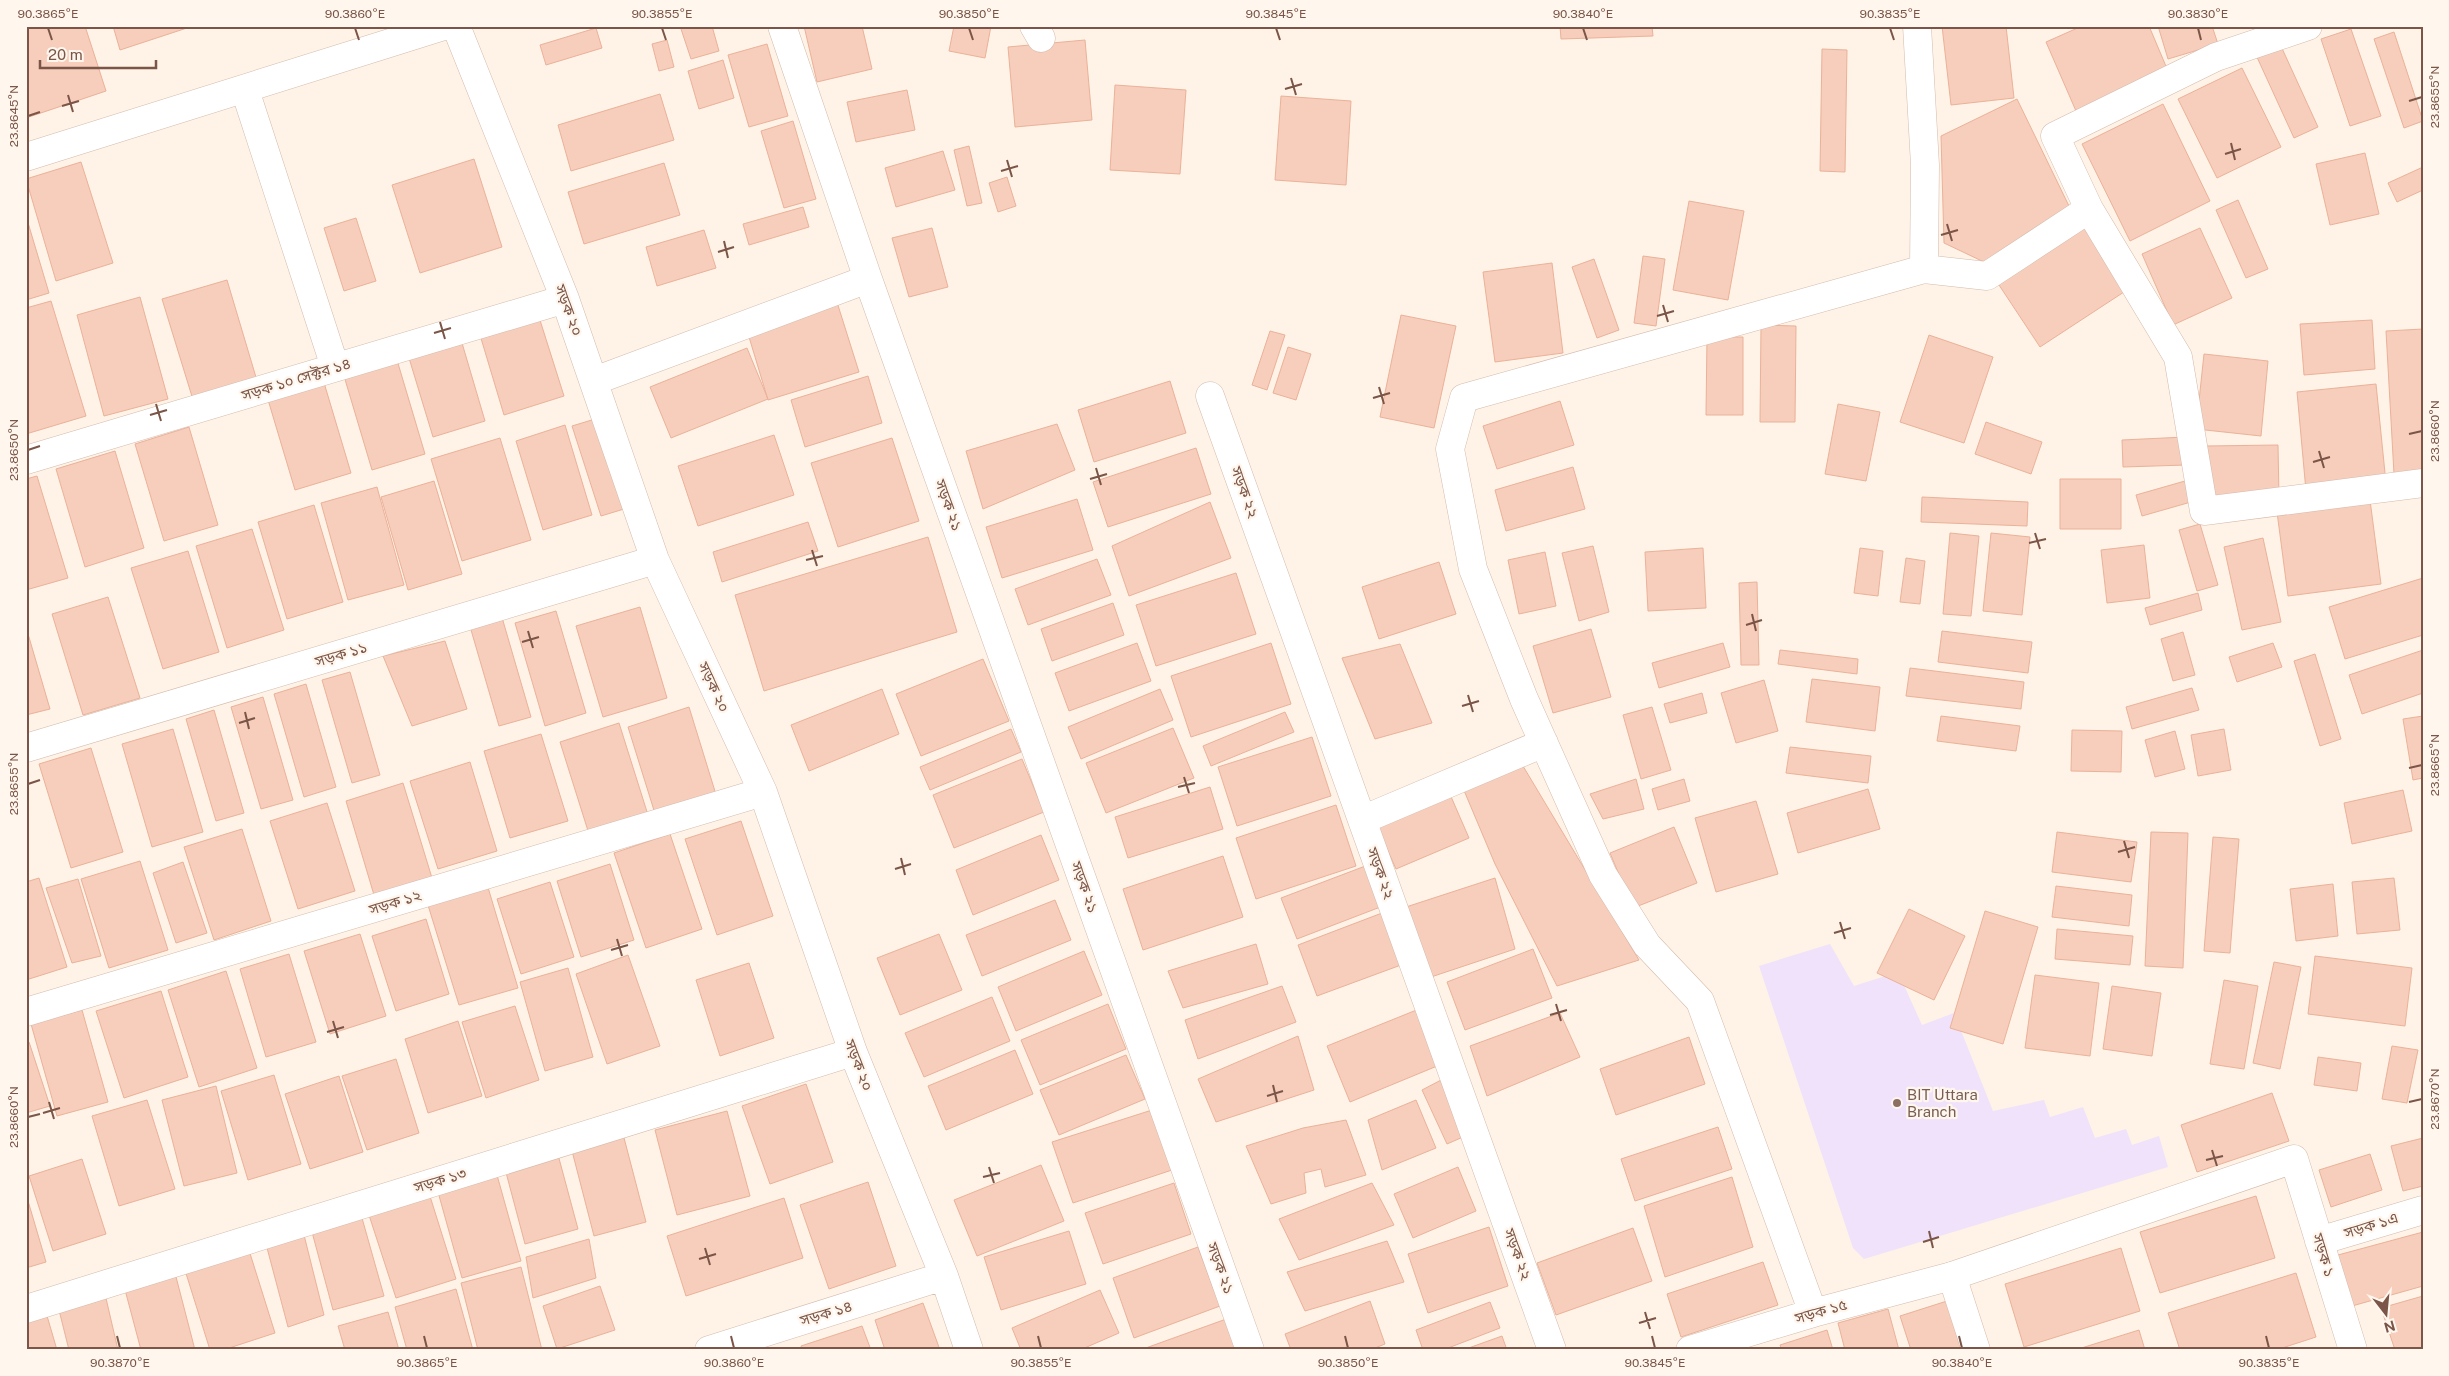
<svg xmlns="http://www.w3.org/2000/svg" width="2449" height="1376" font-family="'Public Sans','Noto Sans Bengali',sans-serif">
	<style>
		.education { fill: #f0e2fb }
		.building { fill: #f7cdbb; stroke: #ebb199 }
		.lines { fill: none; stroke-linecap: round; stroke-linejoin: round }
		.street-casing { stroke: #d4bbad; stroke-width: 29 }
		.secondary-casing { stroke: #dabcac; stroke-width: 29 }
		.street { stroke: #fff; stroke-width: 28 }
		.secondary { stroke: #fff; stroke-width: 28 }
		.ticks { fill: none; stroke: #7b5547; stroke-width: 2 }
		.education-dot { fill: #8d6e63; stroke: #fff7ee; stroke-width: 2 }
		.labels { text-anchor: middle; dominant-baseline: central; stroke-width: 4.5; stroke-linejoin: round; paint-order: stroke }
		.street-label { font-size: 15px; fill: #7b5547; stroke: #fff7ee }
		.education-label { font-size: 15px; fill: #785e54; stroke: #fff7ee; text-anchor: start }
		.neatline { fill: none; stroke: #7b5547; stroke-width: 2 }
		.ticks-label { font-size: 12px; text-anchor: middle; fill: #7b5547 }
	</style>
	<rect width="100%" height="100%" fill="#fef3e6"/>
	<path class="education" d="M1830 944 1854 986 1898 972 1922 1025 1954 1013 1993 1111 2044 1100 2050 1117 2083 1107 2095 1138 2126 1129 2132 1145 2159 1136 2168 1167 1864 1259 1853 1248 1759 966Z"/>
	<path class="building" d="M26 26H85L106 91 26 118Z
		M113 26H193L120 50Z
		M680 26H712L719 51 691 59Z
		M804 26H862L872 69 817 82Z
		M954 26H991L985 58 949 51Z
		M1560 26H1652L1653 36 1561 39Z
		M1942 26H2006L2014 98 1951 105Z
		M2082 26H2149L2168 71 2076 111 2046 42Z
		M2158 26H2212L2218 44 2168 59Z
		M596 28 602 48 546 65 540 45Z
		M2351 29 2381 116 2350 126 2321 39Z
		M2394 32 2423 121 2404 128 2374 39Z
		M667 40 674 67 659 71 652 44Z
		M1085 40 1092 120 1015 127 1008 47Z
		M767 44 788 116 749 127 728 55Z
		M2280 44 2318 127 2294 138 2256 55Z
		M1822 49 1847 50 1845 172 1820 171Z
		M723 60 734 98 699 109 688 71Z
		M2242 68 2281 147 2217 178 2178 99Z
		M1115 85 1186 90 1180 174 1110 170Z
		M907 90 915 130 856 142 847 102Z
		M660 94 674 140 571 171 558 125Z
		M1281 96 1351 101 1346 185 1275 180Z
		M2017 99 2069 206 1984 262 1944 243 1941 136Z
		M2163 104 2210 201 2130 241 2082 144Z
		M793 121 816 199 784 208 761 131Z
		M969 146 982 203 967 206 954 150Z
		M943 151 955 190 896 207 885 168Z
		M2365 153 2379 214 2330 225 2316 164Z
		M474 159 502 247 420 273 392 185Z
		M81 162 113 263 56 281 26 179Z
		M664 163 680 215 584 244 568 192Z
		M2423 167V190L2397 202 2388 183Z
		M1007 177 1016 206 998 212 989 183Z
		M2238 200 2268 269 2246 278 2216 210Z
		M1689 201 1744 211 1728 300 1673 290Z
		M803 207 809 227 749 245 743 224Z
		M26 216 49 293 26 300Z
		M356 218 376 281 344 291 324 228Z
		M2084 225 2127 290 2040 347 1997 282Z
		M932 228 948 287 909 297 892 238Z
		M2200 228 2232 298 2173 325 2142 254Z
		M704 230 716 268 657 286 646 247Z
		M1643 256 1665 259 1656 326 1634 323Z
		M1594 259 1619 330 1597 338 1572 267Z
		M1552 263 1563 353 1495 362 1483 272Z
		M227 280 258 384 194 403 162 299Z
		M140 297 168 399 104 416 77 315Z
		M836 299 859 372 768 400 746 327Z
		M51 301 86 416 26 434V308Z
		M1401 315 1456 326 1434 428 1380 417Z
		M539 317 564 396 504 415 480 335Z
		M2372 320 2375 369 2304 375 2300 324Z
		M1761 325 1796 326 1795 422H1760Z
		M2423 329V472L2394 474 2386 331Z
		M1270 331 1285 335 1267 390 1252 385Z
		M1929 335 1993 357 1964 443 1900 422Z
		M1707 337H1743V415H1706Z
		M462 343 485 421 433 437 409 358Z
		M1288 347 1311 354 1296 400 1273 393Z
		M747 348 768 399 671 438 650 387Z
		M2204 354 2268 361 2261 436 2196 429Z
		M397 360 425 454 372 470 344 376Z
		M322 376 351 473 295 490 266 393Z
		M868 376 882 423 805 447 791 400Z
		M1170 381 1186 433 1094 462 1078 410Z
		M2376 384 2386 483 2306 491 2297 392Z
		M1560 401 1574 445 1497 469 1483 426Z
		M1838 404 1880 412 1866 481 1825 474Z
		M595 419 624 509 601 516 572 426Z
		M1986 422 2042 442 2031 474 1975 454Z
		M1057 424 1075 470 983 509 966 451Z
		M565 425 592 515 543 530 516 441Z
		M189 427 218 525 164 541 135 444Z
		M774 435 794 495 698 526 678 466Z
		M2185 437 2186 465 2123 467 2122 440Z
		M500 438 531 540 462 561 431 459Z
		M892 438 919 521 838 547 811 463Z
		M2278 445 2279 497 2207 498 2206 446Z
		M1196 448 1211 494 1108 527 1093 482Z
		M115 451 144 548 85 567 56 469Z
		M1573 467 1585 509 1506 531 1495 490Z
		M37 476 68 578 26 590V479Z
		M2060 479H2121V529H2060Z
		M2192 479 2198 500 2142 516 2136 495Z
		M434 481 462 574 408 590 381 497Z
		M377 487 404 585 348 600 321 503Z
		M1922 497 2028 502 2027 526 1921 522Z
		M1077 499 1093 550 1002 578 986 527Z
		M2370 500 2381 584 2288 596 2277 512Z
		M1210 502 1231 558 1129 596 1112 546Z
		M314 505 343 602 287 619 258 522Z
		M808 522 818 551 722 582 713 552Z
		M2200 524 2218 585 2197 591 2179 530Z
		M252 529 284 630 227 648 196 546Z
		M1950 533 1979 536 1971 616 1943 614Z
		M1991 533 2030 537 2022 615 1983 611Z
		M928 537 957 632 764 691 735 595Z
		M2263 538 2281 622 2242 630 2224 547Z
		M2144 545 2150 598 2107 603 2101 550Z
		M1593 546 1609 612 1579 621 1562 553Z
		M1703 548 1706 608 1648 611 1645 552Z
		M1860 548 1883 551 1878 596 1854 593Z
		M188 551 219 652 163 669 131 568Z
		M1545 552 1556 606 1519 614 1508 560Z
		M1906 558 1925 561 1920 604 1900 602Z
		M1097 559 1111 595 1028 625 1015 589Z
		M1439 562 1456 614 1379 639 1362 587Z
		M1236 573 1256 634 1156 666 1136 605Z
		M2423 578V635L2345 659 2329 607Z
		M1757 582 1759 665H1741L1739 583Z
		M2198 593 2202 610 2150 625 2145 608Z
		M108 597 140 698 83 715 52 614Z
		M1113 603 1124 635 1052 661 1041 629Z
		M640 607 667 698 603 717 576 626Z
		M556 611 586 713 545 726 515 623Z
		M501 614 531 717 499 726 469 623Z
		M26 627 50 709 26 715Z
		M1591 629 1611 697 1553 713 1533 646Z
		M1942 631 2032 642 2028 673 1938 662Z
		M2183 632 2195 675 2173 681 2161 639Z
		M445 641 467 709 412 726 383 656Z
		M1137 643 1151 681 1069 711 1055 673Z
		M1271 643 1291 704 1191 737 1171 676Z
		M1723 643 1730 667 1659 688 1652 663Z
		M2273 643 2282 667 2237 682 2229 657Z
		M1400 644 1432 723 1375 739 1342 658Z
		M1780 650 1858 659 1857 674 1778 664Z
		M2423 650V693L2362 714 2349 675Z
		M2315 654 2341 739 2320 746 2294 661Z
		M983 659 1009 721 921 756 896 694Z
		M1910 668 2024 682 2021 709 1906 696Z
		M350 672 380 775 352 783 322 680Z
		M1812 679 1880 687 1875 731 1806 722Z
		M1764 680 1778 731 1736 743 1721 693Z
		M306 684 336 787 304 797 274 694Z
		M2192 688 2199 710 2132 729 2126 707Z
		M882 689 899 734 809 771 791 725Z
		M1160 689 1173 720 1081 759 1068 727Z
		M1702 693 1707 713 1670 723 1664 704Z
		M263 697 293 800 261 809 231 707Z
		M689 707 718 801 657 820 628 727Z
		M1652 707 1671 770 1641 779 1623 715Z
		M214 710 244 813 216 821 186 719Z
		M1285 712 1294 732 1211 766 1203 746Z
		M1941 716 2020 726 2016 751 1937 741Z
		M2423 716V778L2413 780 2403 719Z
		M619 723 648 815 589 834 560 742Z
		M1173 728 1194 778 1106 813 1086 763Z
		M173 729 203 832 152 847 122 744Z
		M1011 729 1021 752 930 790 920 767Z
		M2224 729 2231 770 2198 776 2191 735Z
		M2072 730 2122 731 2121 772 2071 771Z
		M2175 731 2185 769 2155 777 2145 740Z
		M541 734 568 821 510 838 484 751Z
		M1312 737 1331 796 1237 826 1218 767Z
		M1790 747 1871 756 1868 783 1786 773Z
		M91 748 123 852 71 868 39 764Z
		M1022 759 1044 812 954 848 933 795Z
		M1520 761 1639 960 1557 986 1495 864 1460 781Z
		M470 762 497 851 438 869 410 781Z
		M1636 779 1644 809 1603 819 1590 794Z
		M1684 779 1690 801 1658 810 1652 789Z
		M403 783 432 878 374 895 346 801Z
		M1210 787 1223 829 1128 858 1115 817Z
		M1868 789 1880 829 1798 853 1787 813Z
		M2403 790 2412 831 2352 844 2344 803Z
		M1449 792 1469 838 1396 869 1376 824Z
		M1756 801 1778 874 1716 892 1695 818Z
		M327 803 355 891 298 909 270 821Z
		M1336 805 1356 866 1256 899 1236 838Z
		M741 821 773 916 717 935 685 839Z
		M1674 827 1697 883 1633 908 1610 853Z
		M242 829 271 921 214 940 184 847Z
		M2057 832 2137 842 2131 882 2052 872Z
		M2151 832 2188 833 2183 968 2145 966Z
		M670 834 702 929 646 948 614 853Z
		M1041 835 1059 880 973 915 956 870Z
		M2213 837 2239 839 2230 953 2204 951Z
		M1223 856 1243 917 1143 950 1123 889Z
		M140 861 168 950 109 968 81 879Z
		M183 862 207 933 176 943 153 873Z
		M610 864 634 940 581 957 557 881Z
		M1368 865 1383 906 1297 939 1281 898Z
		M39 878 67 967 26 980V882Z
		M1495 878 1515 949 1428 978 1406 907Z
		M2394 878 2400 930 2357 934 2352 882Z
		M78 879 101 956 72 963 46 888Z
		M550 882 574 957 521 974 497 899Z
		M487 884 518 988 459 1005 427 902Z
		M2333 884 2338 936 2296 941 2290 889Z
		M2056 886 2132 895 2129 926 2052 917Z
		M1055 900 1071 940 982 976 966 935Z
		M1909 909 1965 936 1934 1000 1877 973Z
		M1985 911 2038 927 2003 1044 1950 1028Z
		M1382 913 1401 965 1317 996 1298 945Z
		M426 919 449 994 396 1011 372 936Z
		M2057 929 2133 936 2130 965 2055 959Z
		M360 934 386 1016 330 1034 304 951Z
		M939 934 962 990 900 1015 877 958Z
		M1256 944 1268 984 1183 1008 1168 971Z
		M1533 949 1552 998 1465 1030 1447 982Z
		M1084 951 1102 995 1016 1031 998 987Z
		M289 954 316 1042 266 1057 240 969Z
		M628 955 660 1046 607 1064 576 974Z
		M2315 956 2412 968 2405 1026 2308 1014Z
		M2274 962 2301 967 2280 1069 2253 1063Z
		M749 963 774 1038 720 1056 696 980Z
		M568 968 593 1057 545 1071 520 982Z
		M226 971 257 1068 199 1087 168 990Z
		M2035 975 2099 983 2090 1056 2025 1048Z
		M2224 980 2258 986 2244 1069 2210 1064Z
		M1282 986 1296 1022 1198 1059 1185 1020Z
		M2112 986 2161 993 2152 1056 2103 1049Z
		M161 991 188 1077 124 1098 96 1011Z
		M992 997 1010 1041 924 1077 905 1033Z
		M1108 1004 1126 1049 1040 1085 1021 1040Z
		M515 1006 539 1080 486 1098 462 1022Z
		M1419 1009 1442 1064 1350 1102 1327 1046Z
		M82 1010 108 1102 57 1116 31 1024Z
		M1560 1013 1580 1057 1487 1096 1470 1046Z
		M458 1021 482 1096 428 1113 405 1039Z
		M1298 1036 1314 1090 1216 1122 1198 1079Z
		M1689 1037 1705 1084 1616 1115 1600 1069Z
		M26 1042H29L50 1106 26 1113Z
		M2392 1046 2418 1050 2407 1103 2382 1099Z
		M1015 1050 1033 1094 946 1130 928 1086Z
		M1126 1055 1145 1099 1059 1135 1040 1090Z
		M2318 1057 2361 1063 2357 1091 2314 1085Z
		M396 1059 419 1133 367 1150 342 1076Z
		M274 1075 301 1164 248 1180 221 1091Z
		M339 1076 363 1152 310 1169 285 1094Z
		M1443 1079 1463 1137 1447 1144 1422 1090Z
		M806 1084 833 1162 770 1184 742 1106Z
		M216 1086 237 1173 184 1186 162 1100Z
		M2272 1093 2289 1141 2197 1172 2181 1125Z
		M147 1100 175 1189 119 1206 92 1116Z
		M1416 1100 1436 1148 1382 1170 1368 1120Z
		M1152 1110 1172 1170 1073 1203 1052 1142Z
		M727 1111 750 1196 677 1215 655 1130Z
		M1346 1120 1366 1175 1325 1187 1321 1169 1304 1173 1306 1193 1271 1204 1246 1146 1303 1128Z
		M1718 1127 1732 1169 1635 1201 1621 1159Z
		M623 1134 646 1222 594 1236 571 1147Z
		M2423 1138V1186L2403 1191 2391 1146Z
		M557 1151 578 1229 525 1244 504 1165Z
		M2370 1154 2382 1190 2331 1207 2319 1170Z
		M82 1159 106 1234 53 1251 29 1176Z
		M1041 1165 1064 1221 977 1256 954 1200Z
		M1458 1167 1476 1211 1413 1238 1394 1194Z
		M497 1175 521 1261 462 1278 438 1192Z
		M1732 1177 1753 1247 1665 1277 1644 1206Z
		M868 1182 896 1266 829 1289 800 1205Z
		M1174 1183 1191 1234 1103 1264 1085 1213Z
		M1372 1183 1394 1225 1299 1260 1279 1219Z
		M429 1193 456 1279 396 1298 368 1212Z
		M26 1194 46 1262 26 1268Z
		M2256 1196 2275 1258 2160 1293 2140 1232Z
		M784 1198 803 1258 686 1296 667 1236Z
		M362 1218 384 1296 333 1310 312 1232Z
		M1489 1227 1508 1286 1428 1313 1408 1254Z
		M1633 1228 1652 1281 1556 1315 1537 1263Z
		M1069 1231 1086 1284 1001 1310 984 1257Z
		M2423 1232V1286L2352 1306 2338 1255Z
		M304 1235 324 1315 288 1327 266 1244Z
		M589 1239 596 1278 533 1298 526 1257Z
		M1387 1241 1404 1282 1305 1311 1287 1272Z
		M248 1247 275 1333 223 1350H210L184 1267Z
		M1198 1247 1220 1306 1134 1338 1113 1278Z
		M2121 1248 2140 1311 2024 1347 2005 1284Z
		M1763 1262 1778 1305 1681 1337 1667 1294Z
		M521 1267 542 1350H478L461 1283Z
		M175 1273 195 1350H141L124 1286Z
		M2296 1273 2316 1337 2276 1350H2180L2168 1313Z
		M600 1286 615 1330 557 1349 543 1306Z
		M456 1289 473 1350H407L395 1307Z
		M1100 1290 1119 1333 1080 1350H1021L1012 1328Z
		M105 1294 118 1350H69L58 1306Z
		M2423 1296V1350H2395L2381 1308Z
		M1370 1301 1385 1344 1370 1350H1291L1285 1334Z
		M1947 1301 1962 1350H1911L1900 1316Z
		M1490 1302 1500 1328 1443 1350H1423L1416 1330Z
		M923 1303 940 1350H885L875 1320Z
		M45 1309 57 1350H26V1314Z
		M1888 1309 1899 1350H1845L1838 1323Z
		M388 1312 399 1350H345L338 1326Z
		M1229 1318 1241 1350H1144L1143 1349Z
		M862 1326 871 1350H802L801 1346Z
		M1827 1330 1833 1350H1782L1780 1345Z
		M2139 1330 2145 1350H2075Z
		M1502 1336 1507 1350H1463Z"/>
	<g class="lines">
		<g class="street-casing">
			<path id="street" d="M456 26 565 299 655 560 763 792 853 1052 944 1276 969 1350
				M782 26 868 279 1250 1350
				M1034 26 1041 38
				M1917 26 1925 165 1924 269
				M2308 26 2216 57 2055 136 2089 209 2178 357 2204 511 2423 483
				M245 90 335 367
				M26 157 444 26
				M594 381 868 279
				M1210 396 1552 1350
				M26 460 565 299
				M26 748 655 560
				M1362 820 1544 743
				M26 1012 763 792
				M2319 1241 2423 1210
				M26 1309 853 1052
				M1813 1313 1700 1001 1647 945 1603 875 1524 699 1473 569 1450 449 1464 398 1924 269 1987 276 2089 209
				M709 1350 944 1276
				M1690 1350 1813 1313 1952 1276 2294 1159 2353 1350"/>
		</g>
		<g class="secondary-casing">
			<path id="secondary" d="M1952 1276 1976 1350"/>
		</g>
		<use href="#street" class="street"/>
		<use href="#secondary" class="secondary"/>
	</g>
	<path class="ticks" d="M48 28 52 40M355 28 359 40M662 28 666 40M969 28 973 40M1276 28 1280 40M1583 28 1587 40M1890 28 1894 40M2198 28 2201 40M1291 78 1296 95M1285 89 1302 84M68 95 73 112M2409 101 2422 97M62 106 79 101M28 116 40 112M2231 143 2235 160M2225 154 2241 149M1007 160 1012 177M1001 171 1018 166M1947 224 1952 241M1941 235 1958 230M724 241 728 258M718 252 734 247M1663 305 1668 322M1657 316 1674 311M440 322 445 339M434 333 451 328M1379 387 1384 404M1373 398 1390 393M156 404 161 421M150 415 167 410M2409 434 2422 431M28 450 40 446M2319 451 2324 468M2313 462 2330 457M1096 468 1101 485M1090 479 1107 474M2035 533 2040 549M2029 543 2046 539M812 550 817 566M806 560 823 556M1752 614 1756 631M1746 625 1762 620M528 631 533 648M522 642 539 637M1468 695 1473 712M1462 706 1479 701M245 712 249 729M239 723 255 718M2409 768 2422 765M1184 777 1189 793M28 784 40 780M1178 787 1195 783M2124 841 2129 858M2118 852 2135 847M901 858 905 875M895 869 911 864M1840 922 1845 939M1834 933 1851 928M617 939 622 956M611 950 628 945M1556 1004 1561 1021M1550 1015 1567 1010M333 1021 338 1038M327 1032 344 1027M1273 1085 1277 1102M1267 1096 1283 1091M49 1102 54 1119M2409 1102 2422 1099M43 1113 60 1108M28 1117 40 1114M2212 1150 2217 1166M2206 1160 2223 1156M989 1167 994 1183M983 1177 1000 1173M1929 1231 1933 1248M1923 1242 1939 1237M705 1248 710 1265M699 1259 716 1254M1645 1312 1650 1329M1639 1323 1656 1318M117 1336 120 1348M424 1336 427 1348M731 1336 734 1348M1038 1336 1041 1348M1345 1336 1348 1348M1652 1336 1655 1348M1959 1336 1962 1348M2266 1336 2269 1348"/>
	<circle class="education-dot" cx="1897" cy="1103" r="5"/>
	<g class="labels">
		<g class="street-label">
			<text transform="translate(569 310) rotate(70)">সড়ক ২০</text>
			<text transform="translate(296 379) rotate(-17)">সড়ক ১০ সেক্টর ১৪</text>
			<text transform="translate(1245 492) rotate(70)">সড়ক ২২</text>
			<text transform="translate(949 505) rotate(70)">সড়ক ২১</text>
			<text transform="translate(341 654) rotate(-17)">সড়ক ১১</text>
			<text transform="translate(714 687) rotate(65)">সড়ক ২০</text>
			<text transform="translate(1381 873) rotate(70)">সড়ক ২২</text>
			<text transform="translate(1085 887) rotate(70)">সড়ক ২১</text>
			<text transform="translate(395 902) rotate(-17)">সড়ক ১২</text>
			<text transform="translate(859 1065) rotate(69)">সড়ক ২০</text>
			<text transform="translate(440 1180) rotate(-17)">সড়ক ১৩</text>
			<text transform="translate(2371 1225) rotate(-17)">সড়ক ১এ</text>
			<text transform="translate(1518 1254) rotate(70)">সড়ক ২২</text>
			<text transform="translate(2324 1255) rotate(73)">সড়ক ১</text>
			<text transform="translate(1221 1268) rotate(70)">সড়ক ২১</text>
			<text transform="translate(1821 1311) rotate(-16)">সড়ক ১৫</text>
			<text transform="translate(826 1313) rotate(-17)">সড়ক ১৪</text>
		</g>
		<g class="education-label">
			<text x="1907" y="1094">BIT Uttara<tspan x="1907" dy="17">Branch</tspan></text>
		</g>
	</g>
	<rect width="2449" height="1376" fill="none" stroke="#fff7ee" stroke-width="55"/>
	<g transform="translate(2386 1314) rotate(164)" stroke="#fff7ee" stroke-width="4" paint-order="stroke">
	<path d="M0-4L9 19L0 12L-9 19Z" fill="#7b5547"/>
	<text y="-8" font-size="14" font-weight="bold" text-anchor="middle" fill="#7b5547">N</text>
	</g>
	<path d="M40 60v8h116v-8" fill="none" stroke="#7b5547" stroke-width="2.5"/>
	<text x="48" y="60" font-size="15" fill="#7b5547" stroke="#fff7ee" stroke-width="4" paint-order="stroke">20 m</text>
	<rect x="28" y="28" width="2394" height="1320" class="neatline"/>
	<g class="ticks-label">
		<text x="48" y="18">90.3865°E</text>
		<text x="355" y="18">90.3860°E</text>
		<text x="662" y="18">90.3855°E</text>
		<text x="969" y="18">90.3850°E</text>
		<text x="1276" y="18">90.3845°E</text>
		<text x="1583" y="18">90.3840°E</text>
		<text x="1890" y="18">90.3835°E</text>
		<text x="2198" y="18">90.3830°E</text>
		<text transform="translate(2435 97) rotate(-90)" y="4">23.8655°N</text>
		<text transform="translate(14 116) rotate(-90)" y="4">23.8645°N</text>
		<text transform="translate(2435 431) rotate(-90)" y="4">23.8660°N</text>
		<text transform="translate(14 450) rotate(-90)" y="4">23.8650°N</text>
		<text transform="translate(2435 765) rotate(-90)" y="4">23.8665°N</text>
		<text transform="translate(14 784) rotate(-90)" y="4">23.8655°N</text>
		<text transform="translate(2435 1099) rotate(-90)" y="4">23.8670°N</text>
		<text transform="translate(14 1117) rotate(-90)" y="4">23.8660°N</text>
		<text x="120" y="1367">90.3870°E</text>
		<text x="427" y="1367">90.3865°E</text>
		<text x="734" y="1367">90.3860°E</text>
		<text x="1041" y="1367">90.3855°E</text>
		<text x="1348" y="1367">90.3850°E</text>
		<text x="1655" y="1367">90.3845°E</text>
		<text x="1962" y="1367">90.3840°E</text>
		<text x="2269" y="1367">90.3835°E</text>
	</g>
</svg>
